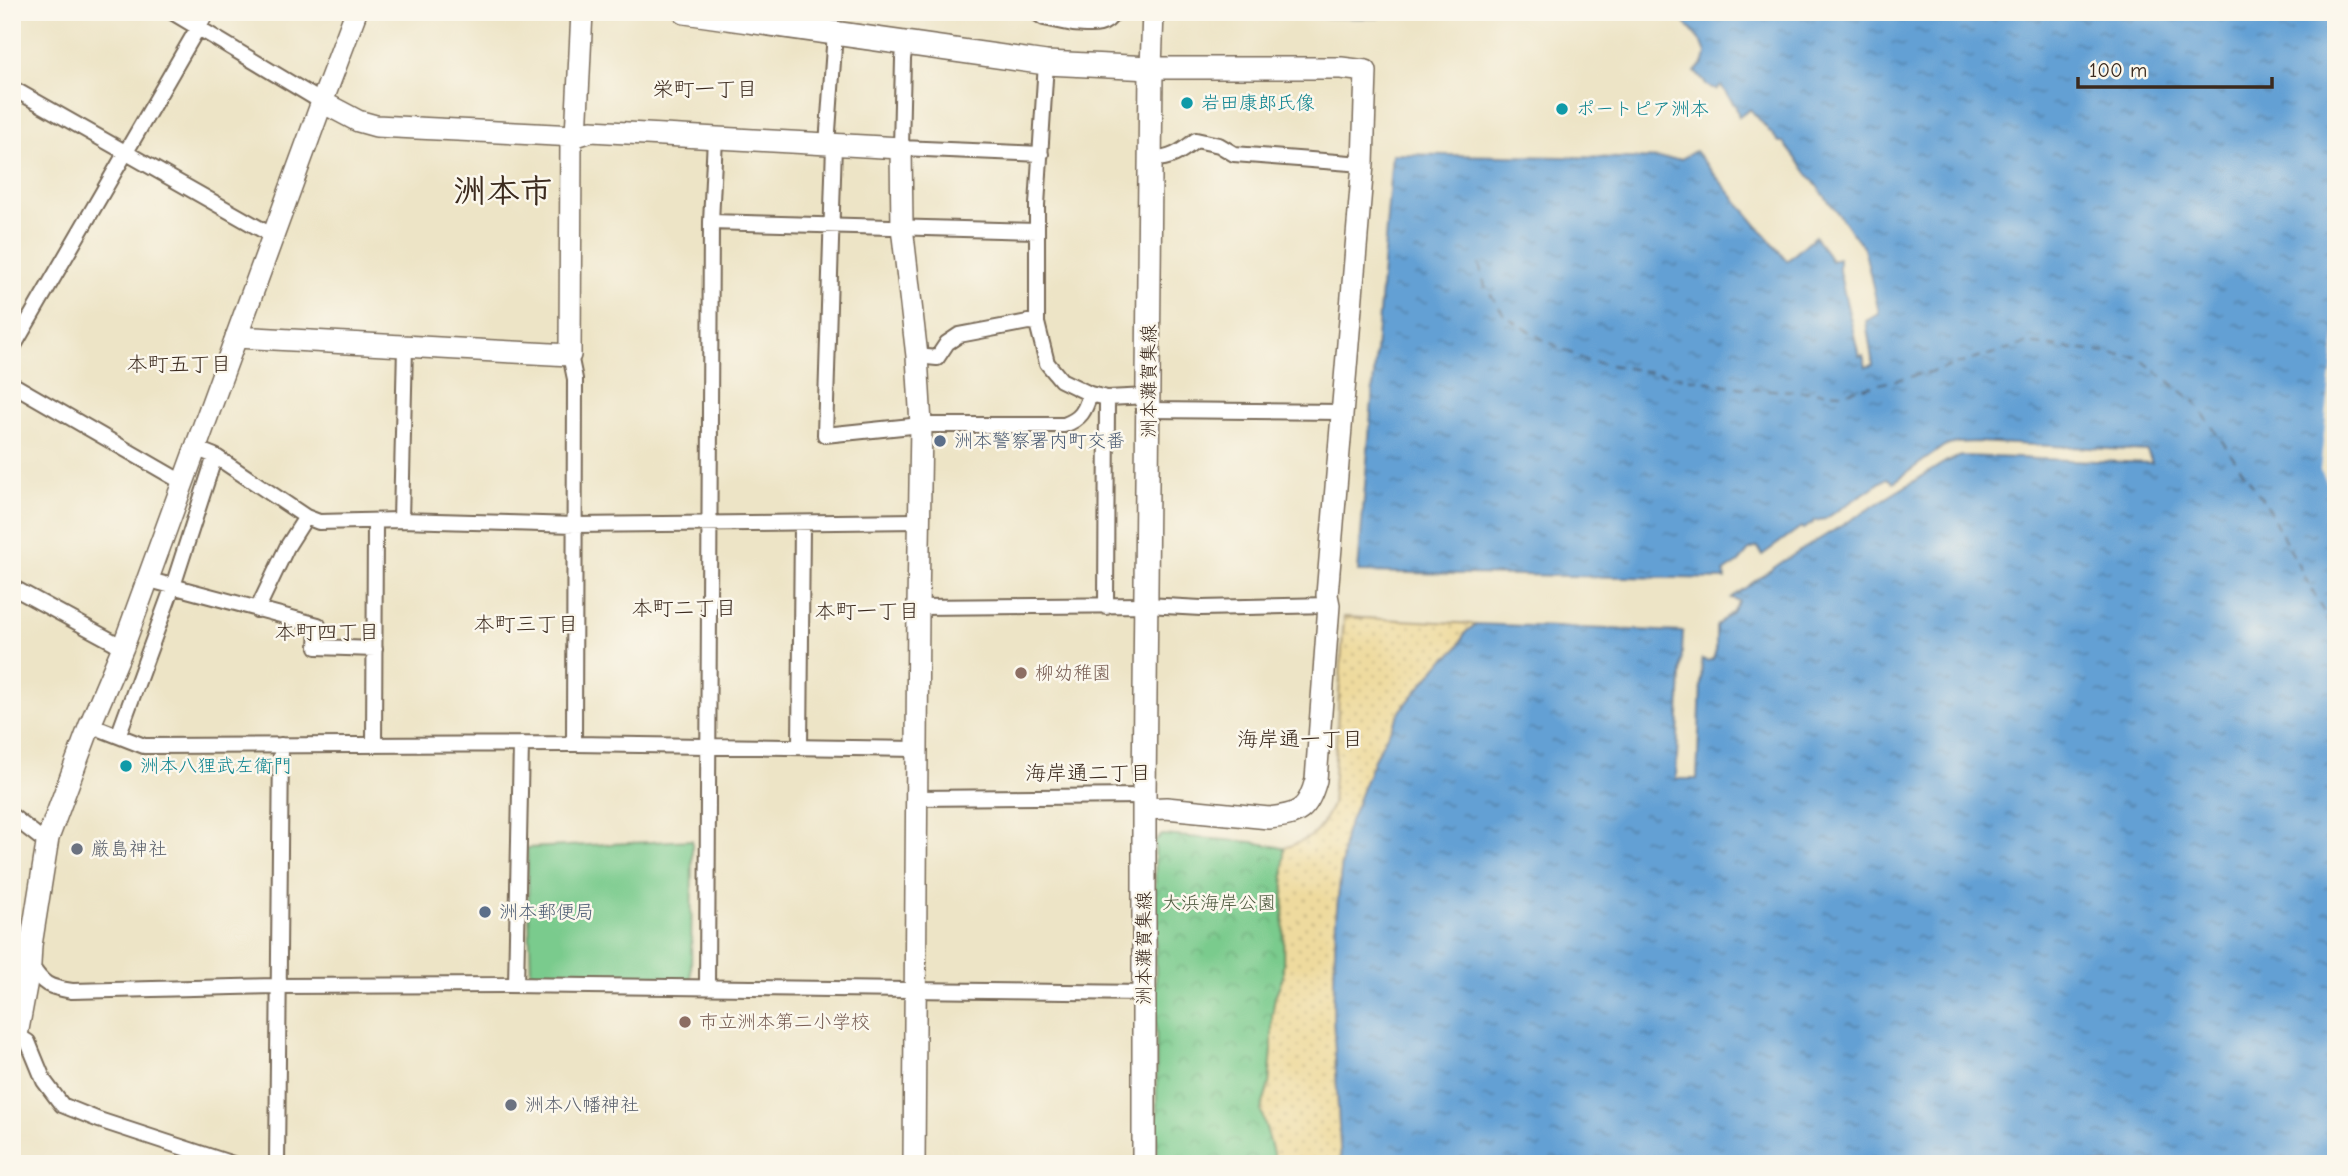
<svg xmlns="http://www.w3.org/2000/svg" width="2348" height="1176" font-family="'Comic Neue','Klee One',sans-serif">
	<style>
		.sand { fill: url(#sand-dots); stroke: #94825e; stroke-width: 2 }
		.park { fill: url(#park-crowns); stroke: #5a7a56; stroke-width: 2 }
		.pitch { fill: #7acb8d; stroke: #5a7a56; stroke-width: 2 }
		.water { fill: url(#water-ripples); stroke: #506579; stroke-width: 2 }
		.pier { fill: #ede4c6 }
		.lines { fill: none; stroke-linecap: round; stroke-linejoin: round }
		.ferry { stroke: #4b5967; stroke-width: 2; stroke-dasharray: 9 7; stroke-linecap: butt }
		.street-casing { stroke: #796b59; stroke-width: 18 }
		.secondary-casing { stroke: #796b59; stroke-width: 24 }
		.primary-casing { stroke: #796b59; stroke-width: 26 }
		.street { stroke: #fff; stroke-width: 14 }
		.secondary { stroke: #fff; stroke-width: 21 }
		.primary { stroke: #fff; stroke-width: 23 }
		.culture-dot { fill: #0f9aa8; stroke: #fbf7ec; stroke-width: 2.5 }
		.service-dot { fill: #5c6f8a; stroke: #fbf7ec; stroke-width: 2.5 }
		.education-dot { fill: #8d6e63; stroke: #fbf7ec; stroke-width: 2.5 }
		.worship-dot { fill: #6b7280; stroke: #fbf7ec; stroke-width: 2.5 }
		.labels { text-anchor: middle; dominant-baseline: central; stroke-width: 5; stroke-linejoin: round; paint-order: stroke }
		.culture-label { font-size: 19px; fill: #0d838f; stroke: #fbf7ec; text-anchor: start }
		.street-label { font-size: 19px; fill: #3b2a1e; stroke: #fbf7ec }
		.service-label { font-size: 19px; fill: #4e5e75; stroke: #fbf7ec; text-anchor: start }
		.education-label { font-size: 19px; fill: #785e54; stroke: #fbf7ec; text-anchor: start }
		.worship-label { font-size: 19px; fill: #5b616d; stroke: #fbf7ec; text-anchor: start }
		.park-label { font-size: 19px; fill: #4e5a3f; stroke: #fbf7ec }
		.neighbourhood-label { font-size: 21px; fill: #3b2a1e; stroke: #fbf7ec }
		.town-label { font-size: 33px; font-weight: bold; fill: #3b2a1e; stroke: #fbf7ec }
	</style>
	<defs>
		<pattern id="sand-dots" width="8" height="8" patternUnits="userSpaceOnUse" patternTransform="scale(1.75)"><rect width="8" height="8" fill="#eeda9e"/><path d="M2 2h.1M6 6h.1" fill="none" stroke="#cdbb88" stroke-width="1.8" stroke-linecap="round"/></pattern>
		<pattern id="park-crowns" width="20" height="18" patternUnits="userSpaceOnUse" patternTransform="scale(1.75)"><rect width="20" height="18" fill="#7acb8d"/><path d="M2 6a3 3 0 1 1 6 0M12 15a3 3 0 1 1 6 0" fill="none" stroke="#6aae79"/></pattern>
		<pattern id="water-ripples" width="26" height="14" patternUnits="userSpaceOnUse" patternTransform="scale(1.75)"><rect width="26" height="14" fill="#64a0d4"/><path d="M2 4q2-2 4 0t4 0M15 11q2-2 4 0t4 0" fill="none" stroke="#5483ab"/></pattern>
	</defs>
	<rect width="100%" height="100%" fill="#fbf7ec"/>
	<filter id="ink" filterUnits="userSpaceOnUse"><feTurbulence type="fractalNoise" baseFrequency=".0143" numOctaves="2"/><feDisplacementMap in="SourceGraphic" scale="14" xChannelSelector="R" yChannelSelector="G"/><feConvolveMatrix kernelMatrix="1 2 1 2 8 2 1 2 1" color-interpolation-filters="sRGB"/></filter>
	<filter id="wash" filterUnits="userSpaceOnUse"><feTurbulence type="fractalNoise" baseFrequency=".00686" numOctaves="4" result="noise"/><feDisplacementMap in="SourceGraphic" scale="28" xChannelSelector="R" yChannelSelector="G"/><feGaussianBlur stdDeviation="1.57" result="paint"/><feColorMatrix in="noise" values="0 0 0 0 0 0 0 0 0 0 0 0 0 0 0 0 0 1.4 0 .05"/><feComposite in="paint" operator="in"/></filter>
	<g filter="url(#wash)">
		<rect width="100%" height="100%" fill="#ede4c6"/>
		<path class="sand" d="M1344 617 1476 624 1465 633 1457 649 1439 664 1401 710 1375 757 1345 834 1336 918 1333 1015 1341 1164H1276L1261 1110 1269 1084 1272 1049V1015L1275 996 1283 977 1284 848C1314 838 1318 834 1332 805Z"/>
		<path class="park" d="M1162 835 1252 842 1284 848 1283 977 1275 996 1272 1015V1049L1269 1084 1261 1110 1276 1164H1157L1155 841Z"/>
		<path class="pitch" d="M692 840 691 986 531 979 527 848Z"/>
		<path class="water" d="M1237 12H1382L1378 18 1237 16Z
			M1683 12H2336V1164H1341L1333 1015 1336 918 1345 834 1375 757 1401 710 1439 664 1457 649 1465 633 1476 624 1683 632 1676 779H1697L1702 659 1707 661 1713 659 1716 650V626L1732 612 1739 601 1731 598 1782 562 1947 461 1962 456 2152 463 2147 451 1975 442 1957 443 1944 446 1894 482 1887 478 1825 519 1813 521V523L1803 529 1801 527 1762 555 1758 547 1749 550 1739 562 1724 572 1725 579 1358 572 1392 154 1681 159 1695 151 1787 261 1815 236 1831 261 1839 258V271L1859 356 1863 355 1866 367 1873 365 1866 321 1879 314 1864 248 1783 142H1779L1750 109 1739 117 1736 107 1721 86 1716 90 1707 85 1695 72 1704 62 1706 53 1702 43 1681 18Z"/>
		<path class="pier" d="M1751 112 1779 144 1783 143 1863 248 1878 313 1866 319 1876 312 1861 249 1782 145H1777L1749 114 1738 120Z
			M2336 330V498L2320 470Z"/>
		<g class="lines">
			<path class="ferry" d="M1479 264 1485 286 1505 316 1542 339 1587 361 1750 389 1842 393 1938 370 2028 343 2138 357 2195 402 2265 503 2336 635"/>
		</g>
	</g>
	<g filter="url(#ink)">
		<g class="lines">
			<g class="street-casing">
				<path id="street" d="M172 12 322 102
					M1035 12 1044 18 1073 24 1085 12
					M1073 24C1090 25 1105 29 1114 12
					M905 44 903 59 901 148 1041 154
					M1046 63 1037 205V323L1047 363 1061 380 1090 394 1107 398 1148 396
					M12 88 273 236
					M827 145 835 33
					M834 145 825 435 921 425H1064C1081 419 1085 411 1090 394
					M1150 159C1170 160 1181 152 1196 140L1219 145 1234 154 1363 164
					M711 222 1037 231
					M12 349 207 12
					M570 355 575 379 574 744
					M917 356 937 358 947 343 959 335 1028 322 1037 323
					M12 384 182 482
					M1149 410 1343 412
					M195 448 215 456 306 517 319 522 401 520 575 525 918 521
					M401 520 405 346
					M157 582 318 625 317 647 375 649
					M12 587 123 647
					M918 607 1147 605 1201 608 1329 605
					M1106 607 1107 398
					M257 610 287 547 306 517
					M90 725 144 746 574 744 917 749
					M118 736 173 586 215 456
					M374 745 375 522
					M800 747 802 524
					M916 798 1144 796
					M12 816 39 837 48 838
					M30 964C43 985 48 987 72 991L273 986 508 985 1143 993
					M516 985 521 744
					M707 987 711 222 715 138
					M17 1035 28 1042 44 1081 62 1105 99 1120 233 1164
					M277 1164 281 745"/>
			</g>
			<g class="secondary-casing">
				<path id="secondary" d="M356 12 322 102 358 121 376 126 576 136 591 131 901 148 902 227 917 356 921 425 918 607 914 1164
					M576 136 582 12
					M236 337 570 355 571 136
					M1144 809 1166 808 1269 818C1299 815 1308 810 1316 780L1329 605 1327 595 1363 164 1366 71 1341 68H1151L1153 12
					M12 1041 17 1035 30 964 31 945 48 838 90 725 123 647 322 102"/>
			</g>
			<g class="primary-casing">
				<path id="primary" d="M685 12 1046 63 1151 68 1144 796V1164"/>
			</g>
			<use href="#street" class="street"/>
			<use href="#secondary" class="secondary"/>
			<use href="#primary" class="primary"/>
		</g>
	</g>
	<g class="culture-dot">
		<circle cx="1187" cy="103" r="7"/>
		<circle cx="1562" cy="109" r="7"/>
		<circle cx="126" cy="766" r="7"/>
	</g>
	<g class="service-dot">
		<circle cx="940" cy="441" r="7"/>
		<circle cx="485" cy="912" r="7"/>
	</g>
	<g class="education-dot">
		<circle cx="1021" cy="673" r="7"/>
		<circle cx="685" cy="1022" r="7"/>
	</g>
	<g class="worship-dot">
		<circle cx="77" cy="849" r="7"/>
		<circle cx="511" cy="1105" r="7"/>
	</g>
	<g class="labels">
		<g class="culture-label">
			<text x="1201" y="103">岩田康郎氏像</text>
			<text x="1576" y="109">ポートピア洲本</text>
			<text x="140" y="766">洲本八狸武左衛門</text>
		</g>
		<g class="street-label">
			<text transform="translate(1149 381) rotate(-90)">洲本灘賀集線</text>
			<text transform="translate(1144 948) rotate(-90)">洲本灘賀集線</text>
		</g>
		<g class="service-label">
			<text x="954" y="441">洲本警察署内町交番</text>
			<text x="499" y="912">洲本郵便局</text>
		</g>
		<g class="education-label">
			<text x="1035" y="673">柳幼稚園</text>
			<text x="699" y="1022">市立洲本第二小学校</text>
		</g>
		<g class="worship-label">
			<text x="91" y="849">厳島神社</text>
			<text x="525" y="1105">洲本八幡神社</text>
		</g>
		<g class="park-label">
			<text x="1219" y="903">大浜海岸公園</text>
		</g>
		<g class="neighbourhood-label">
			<text x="705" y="89">栄町一丁目</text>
			<text x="179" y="364">本町五丁目</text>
			<text x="684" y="608">本町二丁目</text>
			<text x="867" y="611">本町一丁目</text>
			<text x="526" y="624">本町三丁目</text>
			<text x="327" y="632">本町四丁目</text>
			<text x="1300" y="739">海岸通一丁目</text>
			<text x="1088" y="773">海岸通二丁目</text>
		</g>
		<g class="town-label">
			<text x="503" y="191">洲本市</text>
		</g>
	</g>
	<rect width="2348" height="1176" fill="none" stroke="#fbf7ec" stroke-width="42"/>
	<path d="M2078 77v10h194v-10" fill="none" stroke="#3b2a1e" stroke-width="3.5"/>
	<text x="2089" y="77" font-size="21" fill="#3b2a1e" stroke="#fbf7ec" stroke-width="5" paint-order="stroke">100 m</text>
</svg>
